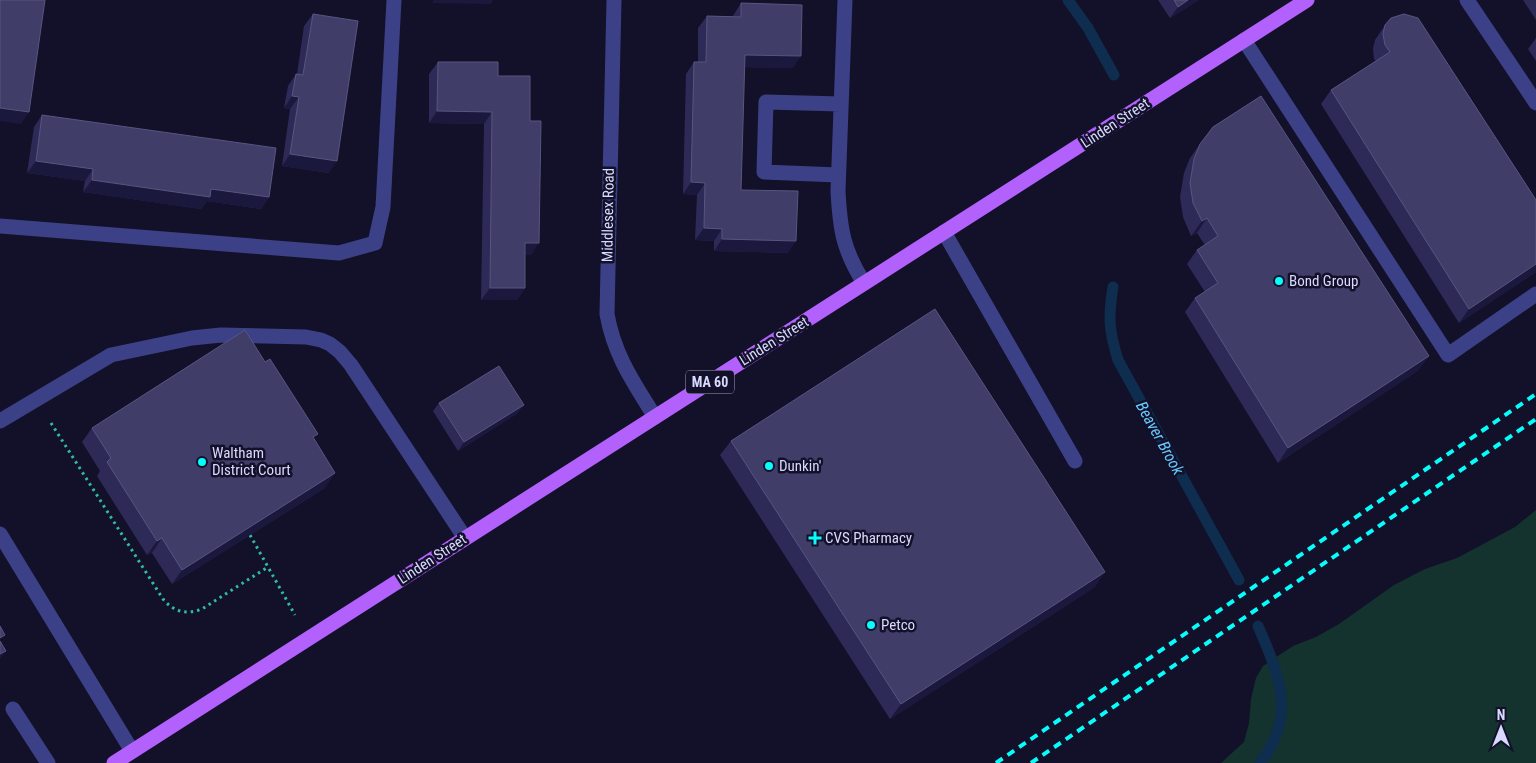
<svg xmlns="http://www.w3.org/2000/svg" width="1536" height="763" font-family="'Roboto Condensed',sans-serif">
	<style>
		.green { fill: #14332f }
		.lines { fill: none; stroke-linecap: round; stroke-linejoin: round }
		.stream { stroke: #0f2d4e; stroke-width: 11 }
		.path { stroke: #31baa4; stroke-width: 3; stroke-dasharray: 2.5 4; stroke-linecap: butt }
		.minor { stroke: #3c4187; stroke-width: 15 }
		.major { stroke: #b361fd; stroke-width: 15 }
		.rail { stroke: #07fcfc; stroke-width: 4; stroke-dasharray: 8 6; stroke-linecap: butt }
		.wall { fill: #2e2a57 }
		.shaded-wall { fill: #1b183d }
		.building { fill: #403d69; stroke: #585580 }
		.poi-dot { fill: #07fcfc; stroke: #121129; stroke-width: 2 }
		.labels { text-anchor: middle; dominant-baseline: central; stroke-width: 5; stroke-linejoin: round; paint-order: stroke }
		.shield { fill: #121129; stroke: #9d9dbf; stroke-width: 1 }
		.shield-label { font-size: 14px; font-weight: bold; fill: #d9d9ff }
		.street-label { font-size: 15px; fill: #d9d9ff; stroke: #121129 }
		.poi-label { font-size: 15px; fill: #d9d9ff; stroke: #121129; text-anchor: start }
		.water-label { font-size: 16px; font-style: italic; fill: #68c8fd; stroke: #121129 }
	</style>
	<rect width="100%" height="100%" fill="#121129"/>
	<path class="green" d="M1536 510V763H1221L1244 742 1249 723 1251 699 1256 678 1263 666 1293 646 1316 637 1339 624 1394 585 1425 569 1457 558 1515 527Z"/>
	<g class="lines">
		<path class="stream" d="M1068 0 1088 28 1114 75
			M1113 287C1108 317 1109 331 1118 360L1239 580
			M1258 626C1279 674 1297 717 1260 763"/>
		<path class="path" d="M51 423 163 599C174 612 186 615 202 609L268 567
			M250 535 295 615"/>
		<path class="minor" d="M614 0 607 314C614 355 634 383 655 417
			M845 0 838 191C840 229 843 250 864 283
			M1467 0 1536 103
			M1244 40 1448 355 1536 294
			M838 175 764 172 766 102 841 104
			M0 226 339 253 375 243 383 207 394 0
			M944 232 1075 461
			M0 421 111 355 192 338 221 335 306 337 321 340 330 344 340 352 351 365 465 538
			M0 534 132 751
			M13 709 48 763"/>
		<path class="major" d="M114 763 1307 0"/>
		<path class="rail" d="M996 763 1536 394
			M1031 763 1536 419"/>
	</g>
	<path class="wall" d="M1158 0H1199L1170 18Z
		M1523 0H1536V20Z
		M741 3 793 68 744 67 741 190 788 253 714 251V241L695 240 697 195 683 194 686 74 694 62H698V28L707 16H733Z
		M313 14 329 173 282 166 290 109 284 108 288 86 296 74H297L304 26Z
		M1385 25 1536 200V272L1459 323 1321 104 1331 90 1376 61 1374 59 1373 49 1375 40Z
		M1536 38V61L1528 49Z
		M438 62 498 76 530 121 531 255H525V288L517 300H481L484 124 429 123V74Z
		M42 115 269 197 261 209 207 201 201 209 83 192 85 181 27 173 34 127Z
		M1200 144 1419 370 1278 463 1185 312 1195 298 1205 292 1187 264 1197 250 1205 245 1197 233 1191 236 1183 217 1180 197 1184 173 1190 158Z
		M439 403 518 413 458 451 433 411Z
		M92 428 314 440 325 488 172 584 152 553 147 555 97 476 100 471 82 442Z
		M731 441 1095 587 890 719 720 455Z"/>
	<path class="shaded-wall" d="M434 0H493L491 4 432 3Z
		M1188 0H1199L1170 18 1178 7Z
		M745 55 801 56 793 68 736 67Z
		M292 96 299 97 290 109 284 108Z
		M0 108 29 112 21 124 0 121Z
		M437 111 492 112 484 124 429 123Z
		M290 154 337 161 329 173 282 166Z
		M36 161 93 169 85 181 27 173Z
		M92 180 211 189 269 197 261 209 207 201 201 209 83 192Z
		M691 182 705 183 697 195 683 194Z
		M1207 218 1197 233 1191 236 1202 221Z
		M704 228 722 229 714 241 695 240Z
		M722 239 796 241 788 253 714 251Z
		M525 243H539L531 255H517Z
		M1536 264V272L1459 323 1469 309Z
		M490 288H525L517 300H481Z
		M1429 356 1419 370 1278 463 1288 448Z
		M524 405 518 413 458 451 464 442Z
		M335 473 325 488 172 584 182 570Z
		M162 538 152 553 147 555 157 541Z
		M1105 572 1095 587 890 719 901 704Z
		M6 651 0 659V654Z"/>
	<path class="building" d="M0 0H45L29 112 0 108Z
		M1174 0H1188L1178 7Z
		M741 3 802 5 801 56 745 55 741 190 798 191 796 241 722 239V229L704 228 705 183 691 182 694 62H706L707 16 741 17Z
		M313 14 358 21 337 161 290 154 299 97 292 96 296 74 303 75Z
		M1404 14 1418 18 1536 200V264L1469 309 1331 90 1390 52 1385 45 1383 34 1385 25 1391 18Z
		M438 62H498V76H530V121H541L539 243H525V288H490L492 112 437 111Z
		M1261 96 1429 356 1288 448 1195 298 1218 283 1197 250 1218 236 1207 218 1202 221 1193 203 1190 183 1194 159 1200 144 1213 127Z
		M42 115 276 148 269 197 211 189 210 197 92 180 93 169 36 161Z
		M935 309 1105 572 901 704 731 441Z
		M245 330 265 362 270 359 318 434 313 437 335 473 182 570 162 538 157 541 107 462 111 458 92 428Z
		M499 366 524 405 464 442 439 403Z
		M0 626 5 635 0 638Z
		M0 641 6 651 0 654Z"/>
	<g class="poi-dot">
		<circle cx="1279" cy="281" r="5"/>
		<circle cx="202" cy="462" r="5"/>
		<circle cx="769" cy="466" r="5"/>
		<path d="M812.5 530.5h5v5h5v5h-5v5h-5v-5h-5v-5h5z"/>
		<circle cx="871" cy="625" r="5"/>
	</g>
	<g class="labels">
		<rect class="shield" x="686" y="370.5" width="48" height="23" rx="4"/>
		<g class="shield-label">
			<text x="710" y="382">MA 60</text>
		</g>
		<g class="street-label">
			<text transform="translate(1115 123) rotate(-33)">Linden Street</text>
			<text transform="translate(608 215) rotate(-89)">Middlesex Road</text>
			<text transform="translate(774 341) rotate(-32)">Linden Street</text>
			<text transform="translate(432 559) rotate(-33)">Linden Street</text>
		</g>
		<g class="poi-label">
			<text x="1289" y="281">Bond Group</text>
			<text x="212" y="453">Waltham<tspan x="212" dy="17">District Court</tspan></text>
			<text x="779" y="466">Dunkin'</text>
			<text x="825" y="538">CVS Pharmacy</text>
			<text x="881" y="625">Petco</text>
		</g>
		<g class="water-label">
			<text transform="translate(1160 438) rotate(61)">Beaver Brook</text>
		</g>
	</g>
	<g transform="translate(1501 728)" stroke="#121129" stroke-width="4" paint-order="stroke">
	<path d="M0-4L9 19L0 12L-9 19Z" fill="#d9d9ff"/>
	<text y="-8" font-size="14" font-weight="bold" text-anchor="middle" fill="#d9d9ff">N</text>
	</g>
</svg>
